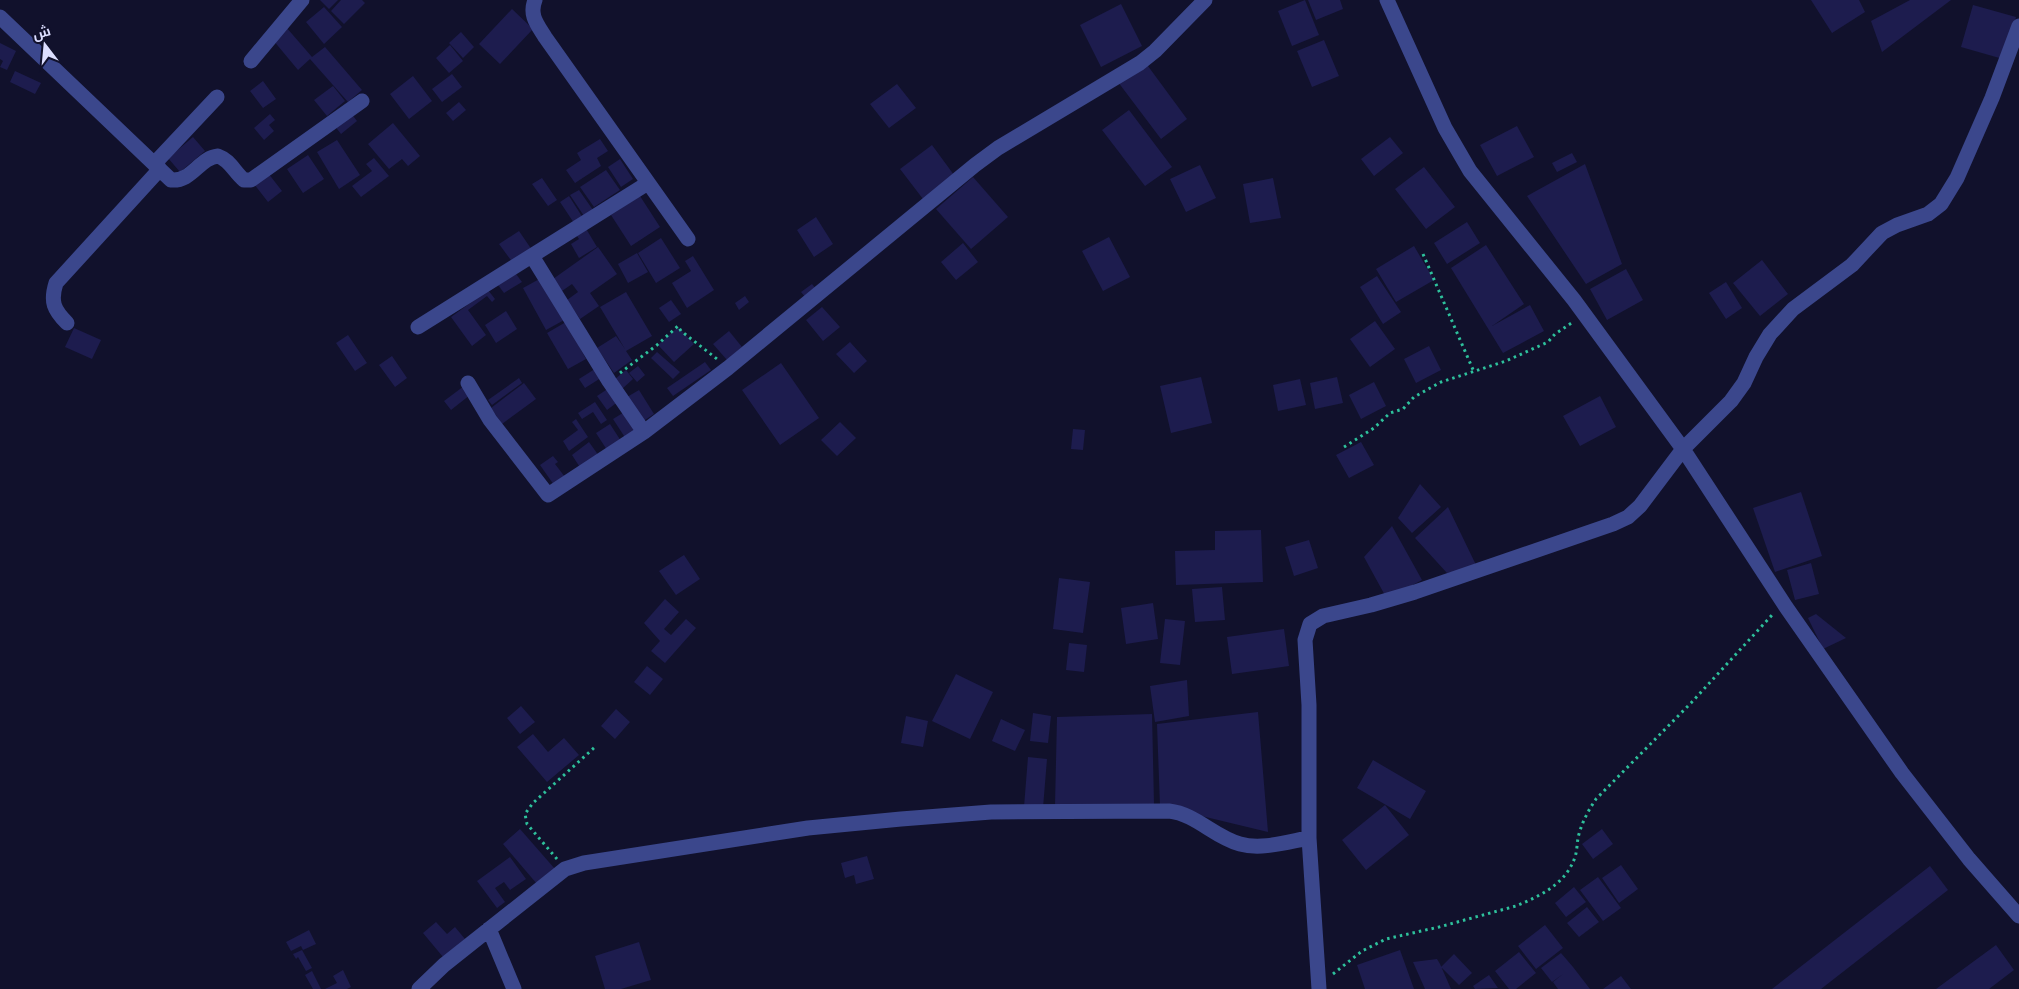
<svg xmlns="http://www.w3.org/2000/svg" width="2019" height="989" font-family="'PT Sans Narrow',Cairo,sans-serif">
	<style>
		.building { fill: #1d1c4e }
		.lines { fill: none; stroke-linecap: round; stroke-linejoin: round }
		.path { stroke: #2ec19c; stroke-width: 3; stroke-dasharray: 2.5 4; stroke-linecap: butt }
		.minor { stroke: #3b478c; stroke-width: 15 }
	</style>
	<rect width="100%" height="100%" fill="#11112c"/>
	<path class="building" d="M320 0H338L329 9Z
		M341 0H362L365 3 344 24 331 11Z
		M1305 0 1319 35 1292 46 1278 11Z
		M1308 0H1340L1343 9 1316 20Z
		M1811 0H1859L1865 12 1832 33Z
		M1910 0H1951L1882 52 1871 21Z
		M1121 4 1142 46 1101 67 1080 25Z
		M1973 5 2016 17 2003 59 1961 47Z
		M324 7 342 27 324 44 306 22Z
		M512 9 533 29 500 64 479 44Z
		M286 27 312 57 325 47 362 90 348 102 310 59 298 70 273 40Z
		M461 32 474 47 463 58 449 43Z
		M1324 40 1339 76 1312 87 1297 51Z
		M0 43 16 51 7 70 0 67 3 61 0 59Z
		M450 45 463 61 449 73 436 58Z
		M1145 62 1187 119 1161 139 1118 82Z
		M15 71 41 83 35 94 10 82Z
		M452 74 462 87 442 102 432 89Z
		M413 76 432 101 409 119 390 94Z
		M263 81 276 99 263 108 250 91Z
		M897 84 916 108 889 128 870 104Z
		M333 86 345 101 327 116 314 100Z
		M459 102 466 110 453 121 446 113Z
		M1129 110 1172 167 1145 186 1102 130Z
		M350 112 357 121 341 134 334 125Z
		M270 114 275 120 269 125 274 131 264 140 254 128Z
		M393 123 420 156 408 166 402 159 389 169 368 144Z
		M1517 126 1534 157 1497 176 1480 145Z
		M193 137 205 151 180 172 168 158Z
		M1390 137 1403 153 1374 176 1361 159Z
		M600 139 608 151 597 158 601 166 575 183 566 170 581 160 577 153Z
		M337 140 360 175 339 189 317 152Z
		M932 145 954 175 923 199 900 169Z
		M1572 153 1577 162 1557 172 1552 163Z
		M308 155 324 179 303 193 287 169Z
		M374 158 389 176 361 197 352 186 372 171 366 164Z
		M620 159 633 179 621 187 608 167Z
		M1585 164 1622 264 1586 284 1527 196Z
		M1200 165 1216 198 1186 212 1170 179Z
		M1424 167 1455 207 1426 229 1395 189Z
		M606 170 620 190 594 207 580 187Z
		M268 173 282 191 268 202 254 184Z
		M973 177 1008 217 971 249 936 209Z
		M542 178 557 200 548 206 532 184Z
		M1273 178 1281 218 1250 223 1243 184Z
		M579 190 593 210 584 216 570 195Z
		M569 196 583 218 574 223 560 202Z
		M640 196 660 227 631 246 611 215Z
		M816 217 833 244 814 257 797 230Z
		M1467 222 1480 243 1447 264 1434 243Z
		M585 227 597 247 579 258 571 244 579 239 575 233Z
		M519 231 532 250 513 263 499 244Z
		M1109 237 1130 277 1103 291 1082 251Z
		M661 238 680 268 656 283 638 253Z
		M963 243 978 262 956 280 941 262Z
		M1486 245 1524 304 1492 326 1530 305 1544 331 1503 353 1451 268Z
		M1414 246 1434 280 1396 302 1376 269Z
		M598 247 617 274 590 293 599 306 580 319 567 300 578 292 572 284 562 291 553 279Z
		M637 253 648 272 628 283 618 264Z
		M693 256 714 290 687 308 672 283 691 271 685 261Z
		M1762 260 1788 294 1760 316 1733 283Z
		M1626 269 1643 300 1607 320 1590 289Z
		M516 274 522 282 504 293 498 285Z
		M1377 276 1401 312 1383 324 1360 287Z
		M543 277 566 319 546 330 523 288Z
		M1726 282 1742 308 1726 319 1709 293Z
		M812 284 817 290 806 298 801 292Z
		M488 290 495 299 492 302 487 296 468 310 486 335 472 346 451 317Z
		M626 292 652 336 626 351 632 360 614 373 597 348 616 336 625 349 600 307Z
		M745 296 749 302 739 310 735 303Z
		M671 300 681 314 669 322 659 308Z
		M822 307 840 327 823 341 806 320Z
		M506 311 517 329 496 343 485 325Z
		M1375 321 1395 349 1370 367 1350 339Z
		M566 322 586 359 568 369 547 333Z
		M678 327 694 344 674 362 658 345Z
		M74 328 101 340 92 359 65 347Z
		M729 331 742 347 727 360 713 344Z
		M348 335 367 363 355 371 336 343Z
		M850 342 867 361 854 373 836 354Z
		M1429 346 1441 370 1416 383 1404 359Z
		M657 352 680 372 673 379 651 358Z
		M392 356 407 378 395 387 379 365Z
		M705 362 711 370 673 396 667 388Z
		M781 363 819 418 780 445 742 390Z
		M638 366 645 375 637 382 629 373Z
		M598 367 604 376 585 388 579 379Z
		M626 370 633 379 622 389 615 379Z
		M1201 377 1212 423 1171 433 1160 386Z
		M1337 377 1343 403 1315 409 1310 383Z
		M519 378 522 383 492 405 488 400Z
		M1300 379 1306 405 1278 411 1273 385Z
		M1374 382 1386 406 1361 419 1349 395Z
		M524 383 536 399 502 424 491 408Z
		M464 386 470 395 451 410 444 401Z
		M609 388 619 401 607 410 597 396Z
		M639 390 654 414 642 422 627 397Z
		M1600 396 1616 427 1580 446 1563 416Z
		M595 402 607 420 601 424 593 412 582 419 578 413Z
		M626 411 639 431 626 439 613 419Z
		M576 419 588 437 569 451 563 441 578 430 572 422Z
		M840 422 856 438 837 456 821 440Z
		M610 424 621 441 607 450 596 433Z
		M1073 429 1085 430 1083 450 1071 449Z
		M589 442 599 456 581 469 572 455Z
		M1361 442 1374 465 1349 478 1336 455Z
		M553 456 558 462 555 464 565 477 554 485 540 465Z
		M1420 484 1441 507 1412 533 1398 518Z
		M1801 492 1822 556 1775 572 1753 508Z
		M1448 507 1477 567 1447 573 1415 538Z
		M1392 526 1422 580 1387 599 1364 557Z
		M1261 530 1263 582 1176 585 1175 551 1215 550V531Z
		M1309 540 1318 568 1294 576 1285 547Z
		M684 555 700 579 676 595 659 571Z
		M1811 563 1819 594 1795 600 1787 570Z
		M1059 578 1090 582 1083 633 1053 629Z
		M1222 587 1225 620 1195 622 1192 589Z
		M665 599 679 612 664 629 671 635 686 619 696 628 665 663 651 651 660 641 644 623Z
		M1153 603 1158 639 1126 644 1121 608Z
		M1816 614 1846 638 1823 649 1808 618Z
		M1165 619 1185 621 1180 665 1160 663Z
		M1284 629 1289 666 1232 674 1227 637Z
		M1069 643 1087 645 1084 672 1066 670Z
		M647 666 663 679 650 695 634 682Z
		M956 674 993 692 970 739 932 721Z
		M1187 680 1189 716 1155 722 1150 686Z
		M521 706 535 722 520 734 507 718Z
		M616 709 630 722 615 739 601 726Z
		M1258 712 1268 832 1160 806 1157 724Z
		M1033 713 1051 716 1048 743 1030 741Z
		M1152 714 1154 804 1055 806 1057 717Z
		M906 716 928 721 923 747 901 743Z
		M1001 719 1025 730 1015 751 992 741Z
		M533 734 548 752 564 738 579 755 547 782 517 747Z
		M1028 757 1047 759 1043 808 1024 807Z
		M1373 760 1426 791 1410 819 1357 788Z
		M1385 805 1409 835 1366 870 1342 840Z
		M520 829 555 869 537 884 503 844Z
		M1602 829 1613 844 1593 859 1582 844Z
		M867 856 874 879 856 884 854 875 845 878 841 863Z
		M510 857 526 879 510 890 504 882 495 888 505 902 497 908 477 881Z
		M1621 865 1638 889 1619 903 1602 878Z
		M1930 866 1948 890 1821 989H1772Z
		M1598 877 1621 908 1603 921 1580 890Z
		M1574 887 1586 902 1566 917 1555 903Z
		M1587 907 1599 922 1579 937 1567 923Z
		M436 922 447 934 455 927 465 939 443 957 423 933Z
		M1545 925 1563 948 1536 969 1518 946Z
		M309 930 316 944 303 950 301 946 291 951 286 942Z
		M639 942 651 980 621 989H605L595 956Z
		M1996 945 2014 970 1989 989H1936Z
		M302 950 312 968 306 971 298 957 296 959 293 954Z
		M1400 950 1414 989H1365L1357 965Z
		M1519 952 1536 973 1516 989H1509L1495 971Z
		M1561 953 1573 967 1590 989H1558L1553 982 1563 974 1552 982 1541 968Z
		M1454 954 1472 973 1459 985 1441 967Z
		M1437 959 1440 964 1451 989H1425L1413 962Z
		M343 970 351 987 347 989H325L337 983 333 976Z
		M312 971 321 989H313L305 975Z
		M1489 975 1498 988 1475 989 1473 986Z
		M1621 976 1631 989H1603Z"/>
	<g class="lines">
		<path class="path" d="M1423 254 1474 372
			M620 373 657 345 678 326 681 331 717 359
			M1344 447 1374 428 1390 413 1403 409 1414 397 1441 382 1506 361 1548 342 1555 334 1573 322
			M557 859 527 824 525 814 533 803 595 747
			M1333 974 1362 951 1386 939 1439 927 1516 906C1540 896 1566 884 1575 857 1577 851 1577 844 1578 838 1581 824 1588 811 1596 799L1691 703 1773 614"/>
		<path class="minor" d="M535 0C529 15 537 24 545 37L688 239
			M1387 0 1445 128 1470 171 1574 300 1683 449 1786 607 1902 773 1969 859 2019 916
			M0 17 171 180C192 182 199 158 218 156 230 160 235 173 244 180H251L362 101
			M251 61 302 0
			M154 164 217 97
			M532 256 609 381 644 432
			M67 323C54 310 50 302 56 283L160 169
			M418 327 648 183
			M468 383 490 420 548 495 644 432 728 368 975 165 998 148 1140 63 1155 51 1205 0
			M1309 838 1319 989
			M489 929 514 989
			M419 989 444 965 565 869 584 863 808 828 901 819 991 812 1169 811C1196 814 1214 837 1240 844 1261 850 1287 842 1309 838V705L1305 640 1310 624 1323 616 1371 605 1415 592 1613 524 1628 517 1640 506 1683 449 1731 401 1744 383 1756 357 1770 334 1793 309 1852 265 1882 233 1897 225 1928 214 1941 204 1957 178 1992 98 2019 26"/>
	</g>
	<g transform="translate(45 45) rotate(344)" stroke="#11112c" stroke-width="4" paint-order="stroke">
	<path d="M0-4L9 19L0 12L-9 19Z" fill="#dcdeff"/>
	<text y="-8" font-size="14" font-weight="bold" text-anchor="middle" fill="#dcdeff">ش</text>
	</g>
</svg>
